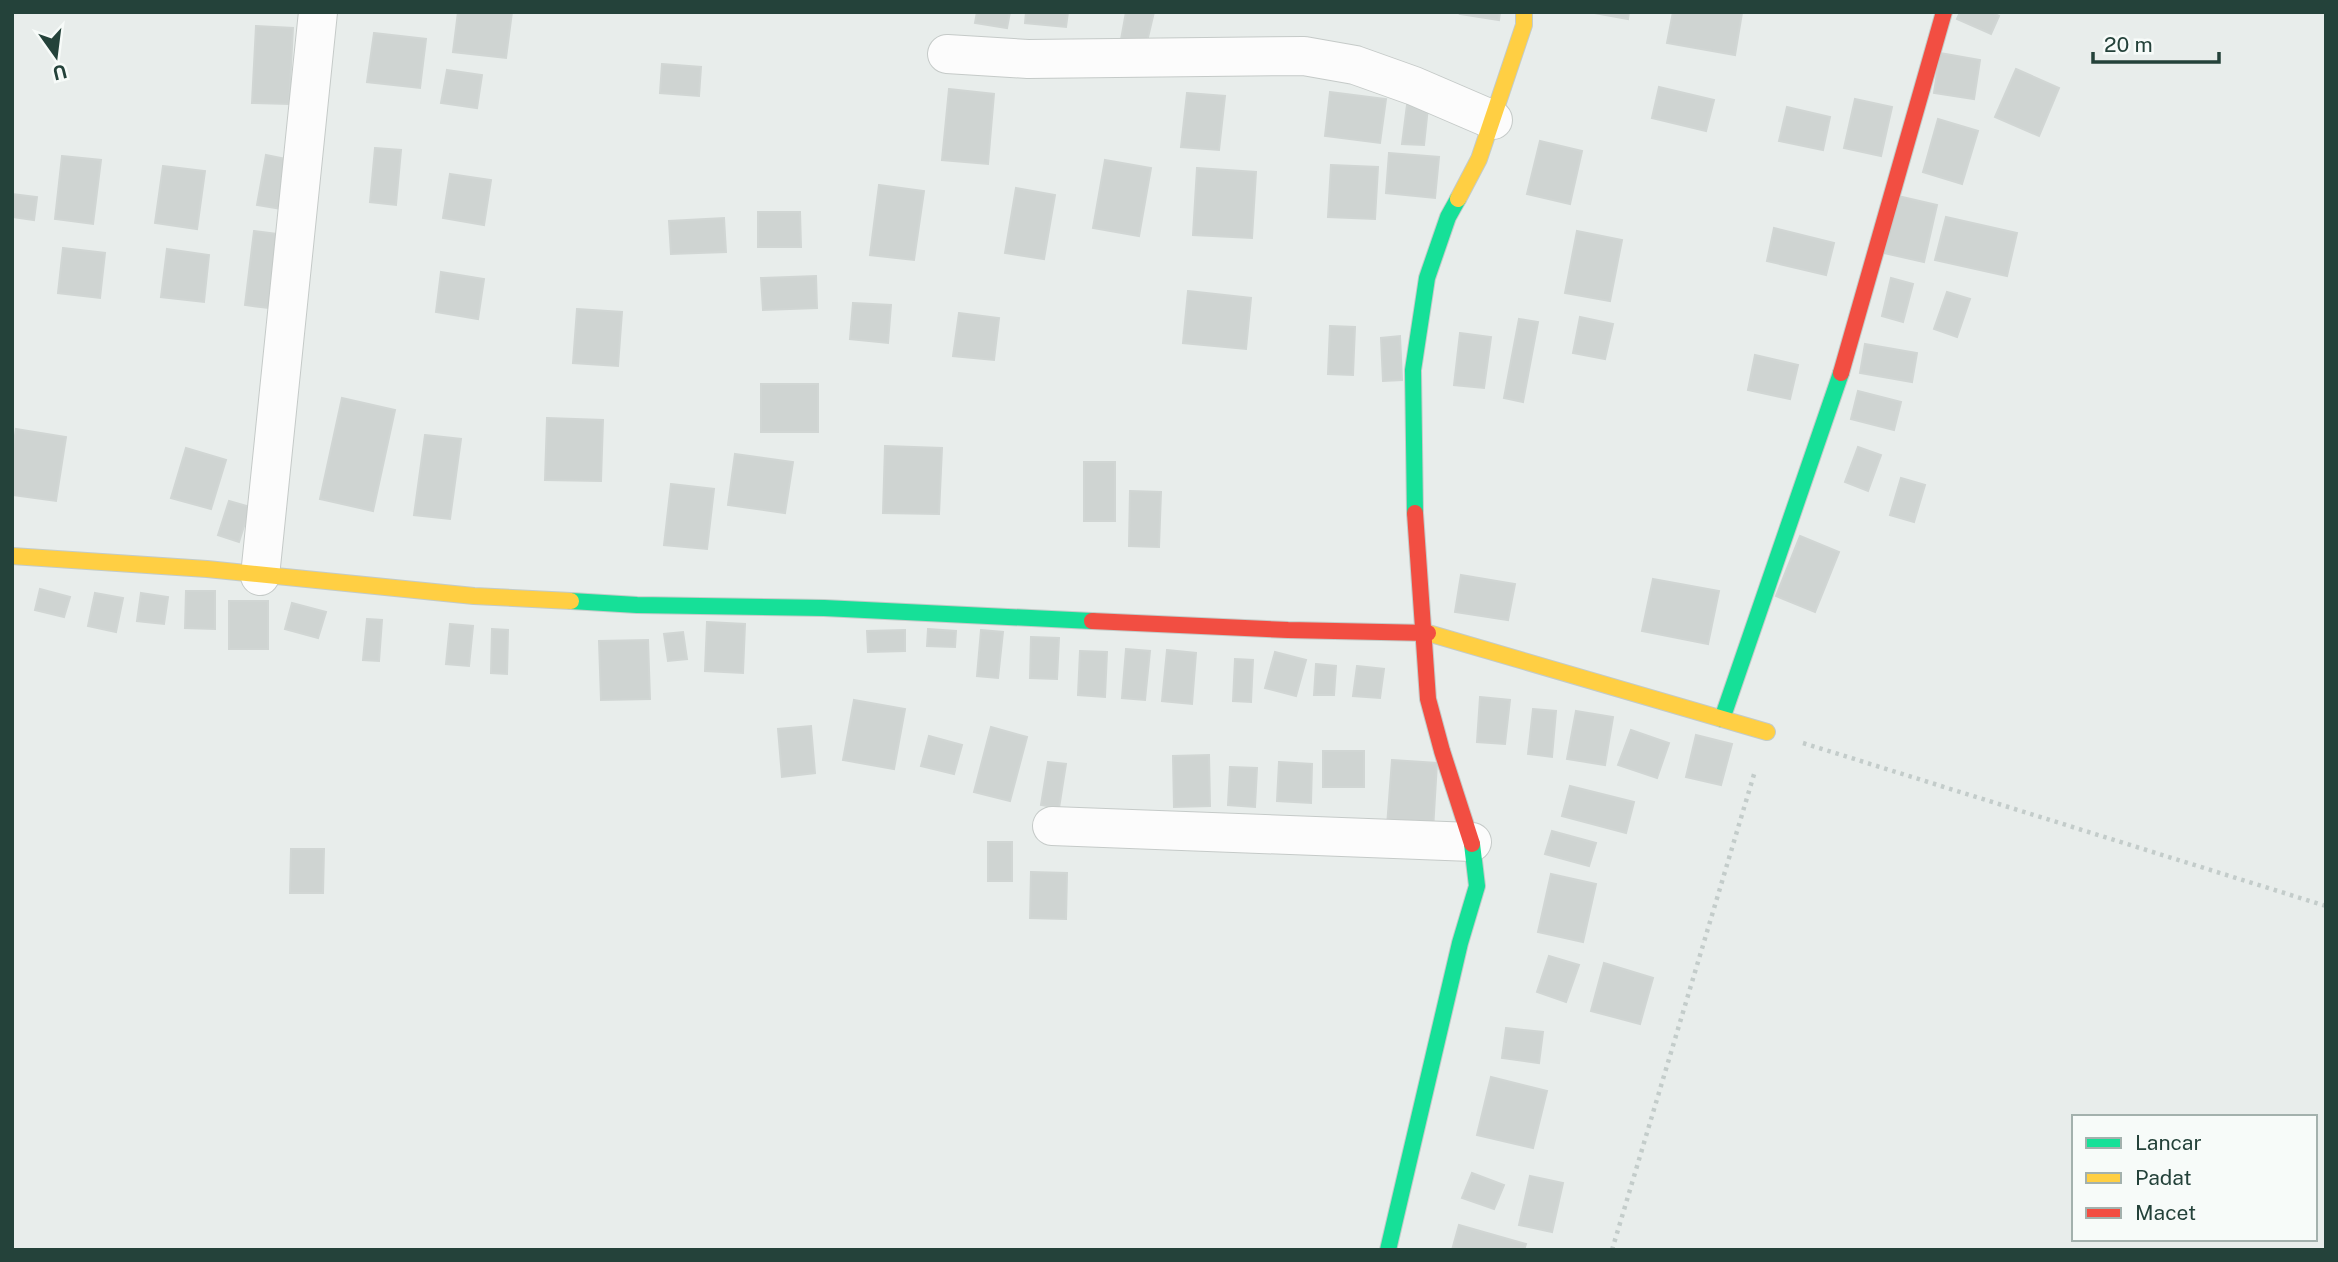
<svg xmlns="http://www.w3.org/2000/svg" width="2338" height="1262" font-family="'Public Sans',sans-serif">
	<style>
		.building { fill: #cfd4d2; stroke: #d1d6d4; stroke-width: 2 }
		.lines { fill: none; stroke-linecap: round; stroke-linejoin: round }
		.street-casing { stroke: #c5cac8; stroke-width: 40 }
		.fast-casing { stroke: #c3cbc8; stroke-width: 18 }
		.slow-casing { stroke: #c3cbc8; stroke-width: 18 }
		.jam-casing { stroke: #c3cbc8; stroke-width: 18 }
		.path { stroke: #c3ccca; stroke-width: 4.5; stroke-dasharray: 3.5 5; stroke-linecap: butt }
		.street { stroke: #fcfcfc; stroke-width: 38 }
		.fast { stroke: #16e098; stroke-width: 16 }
		.slow { stroke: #ffcf43; stroke-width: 16 }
		.jam { stroke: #f24e42; stroke-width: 16 }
	</style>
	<rect width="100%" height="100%" fill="#e8edeb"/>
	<path class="building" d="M458 12H512L506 58 453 52Z
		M977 12H1010L1007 28 975 23Z
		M1026 12H1068L1066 27 1025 23Z
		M1126 12H1154L1145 50 1120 45Z
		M1461 12H1500L1499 20 1460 14Z
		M1589 12H1629L1628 19Z
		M1673 12 1742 13 1735 55 1667 43Z
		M1960 12H1991L1999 16 1991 34 1957 19Z
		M256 26 293 28 289 104 252 103Z
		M374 33 426 39 420 88 367 82Z
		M1940 53 1980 60 1974 99 1934 93Z
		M662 64 701 67 699 96 660 93Z
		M2016 69 2059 88 2039 136 1995 117Z
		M447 70 482 75 477 108 441 103Z
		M1659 87 1714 100 1706 131 1652 118Z
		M949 89 994 94 988 164 942 160Z
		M1330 92 1386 99 1380 143 1325 136Z
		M1187 93 1225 96 1219 150 1181 147Z
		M1408 97 1429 98 1424 145 1402 144Z
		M1855 99 1892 107 1881 156 1844 148Z
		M1787 107 1830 117 1823 150 1779 141Z
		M1938 119 1978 131 1962 184 1923 172Z
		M1540 141 1582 151 1570 204 1527 194Z
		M375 148 401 150 396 205 370 202Z
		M1389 153 1439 157 1435 198 1386 193Z
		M266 155 296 161 288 210 257 205Z
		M62 156 101 160 93 224 55 219Z
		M1105 160 1151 168 1139 236 1093 228Z
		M1331 165 1378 167 1375 219 1328 217Z
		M163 166 205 171 197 229 155 223Z
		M1197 168 1256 172 1252 238 1193 235Z
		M450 174 491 180 484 225 443 218Z
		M879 185 924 191 914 260 870 255Z
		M1016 188 1055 195 1044 259 1005 253Z
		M12 194 37 197 34 220 12 217Z
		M1898 196 1937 205 1924 262 1884 253Z
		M758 212H800L801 247H758Z
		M1946 217 2017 233 2007 276 1935 260Z
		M724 218 726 252 671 254 669 221Z
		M1774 228 1834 243 1826 275 1767 261Z
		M254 231 286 235 277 309 245 305Z
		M1577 231 1622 240 1610 301 1565 293Z
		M63 248 105 253 100 298 58 293Z
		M167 249 209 255 204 302 161 297Z
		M441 272 484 279 478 319 436 312Z
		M816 276 817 308 763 310 761 278Z
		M1891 278 1913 284 1903 322 1882 316Z
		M1188 291 1251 298 1246 349 1183 343Z
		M1947 292 1970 299 1957 337 1934 329Z
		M853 303 891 305 888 343 850 339Z
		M577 309 622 312 618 366 573 363Z
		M959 313 999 318 994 360 953 356Z
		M1580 317 1613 324 1605 359 1573 353Z
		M1519 319 1538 322 1523 402 1504 398Z
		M1330 326 1355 327 1353 375 1328 374Z
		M1460 333 1491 337 1484 388 1454 385Z
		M1400 336 1402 380 1383 381 1381 338Z
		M1865 344 1917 353 1912 382 1860 373Z
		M1755 355 1798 365 1790 399 1748 390Z
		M761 384H818V432H761Z
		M1858 391 1901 402 1894 430 1851 419Z
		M342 398 395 410 373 511 320 499Z
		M547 418 603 420 601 481 545 480Z
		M16 429 66 437 56 501 12 495V455Z
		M425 435 461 439 450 519 414 515Z
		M885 446 942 448 939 514 883 513Z
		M1858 447 1881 455 1868 491 1845 482Z
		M186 448 226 460 211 509 171 498Z
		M735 454 793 462 785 513 728 505Z
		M1084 462H1115V521H1084Z
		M1901 478 1925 485 1914 522 1890 515Z
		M671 484 714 489 707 549 664 545Z
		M1130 491 1161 492 1159 547 1129 546Z
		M229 501 250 507 239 542 218 535Z
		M1800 536 1839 552 1815 612 1776 596Z
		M1461 575 1515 584 1508 620 1455 612Z
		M1653 579 1719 591 1708 644 1642 631Z
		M40 589 70 597 64 617 35 610Z
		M186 591H215V629L185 628Z
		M95 593 123 598 116 632 88 626Z
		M141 593 168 597 164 624 137 621Z
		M229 601H268V649H229Z
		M292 603 326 612 318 638 285 629Z
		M367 619 382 620 379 661 363 660Z
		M707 622 745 624 743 673 705 671Z
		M450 624 473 626 469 666 446 664Z
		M492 629 508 630 507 674 491 673Z
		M928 629 956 631 955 647 927 646Z
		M905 630V651L868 652 867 631Z
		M981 630 1003 632 998 678 977 676Z
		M683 632 687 659 668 661 664 634Z
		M1031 637 1059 638 1057 679 1030 678Z
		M648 640 650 699 601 700 599 641Z
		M1126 649 1150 651 1145 700 1122 698Z
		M1167 650 1196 653 1192 704 1162 701Z
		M1080 651 1107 652 1105 697 1078 695Z
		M1275 652 1306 660 1296 696 1265 688Z
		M1235 659 1253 660 1251 702 1233 701Z
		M1316 664 1336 666 1334 695H1314Z
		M1357 666 1384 669 1380 698 1353 696Z
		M1480 697 1510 700 1505 744 1477 742Z
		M854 700 905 709 894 769 843 760Z
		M1533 709 1556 711 1552 757 1528 754Z
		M1576 711 1613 717 1605 765 1567 759Z
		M811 726 815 773 782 777 778 729Z
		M991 727 1027 737 1010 801 974 792Z
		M1631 730 1669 743 1657 778 1618 765Z
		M1696 735 1732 744 1721 785 1686 777Z
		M929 736 962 745 954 774 921 766Z
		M1323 751H1364V787H1323Z
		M1209 755 1210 806 1174 807 1173 756Z
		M1392 760 1437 763 1433 830 1387 826Z
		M1048 762 1066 764 1059 808 1041 805Z
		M1279 762 1312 764 1311 803 1277 801Z
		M1230 767 1257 768 1255 807 1228 805Z
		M1570 786 1634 802 1626 833 1562 816Z
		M1552 831 1596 843 1589 866 1545 854Z
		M988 842H1012V881H988Z
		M291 849H324L323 893H290Z
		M1031 872 1067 873 1066 919 1030 918Z
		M1551 874 1596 884 1583 942 1538 932Z
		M1549 956 1579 965 1566 1002 1537 992Z
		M1604 963 1653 978 1640 1024 1591 1011Z
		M1506 1028 1543 1032 1539 1063 1502 1058Z
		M1491 1077 1547 1091 1533 1148 1477 1135Z
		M1472 1173 1504 1185 1494 1209 1462 1198Z
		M1530 1176 1563 1183 1552 1232 1519 1225Z
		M1459 1225 1526 1244 1524 1250H1452Z"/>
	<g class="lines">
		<g class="street-casing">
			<path id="street" d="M947 54 1028 59 1304 56 1355 65 1414 86 1493 120
				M260 576 318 12
				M1052 826 1472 842"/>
		</g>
		<g class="fast-casing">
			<path id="fast" d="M1415 513 1413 370 1427 278 1448 217 1458 199
				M571 601 637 605 824 608 1092 621
				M1722 719 1841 373
				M1388 1250 1460 943 1477 886 1472 844"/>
		</g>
		<g class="slow-casing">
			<path id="slow" d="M1458 199 1479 159 1524 25V12
				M12 556 207 569 474 596 571 601
				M1428 633 1767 732"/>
		</g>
		<g class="jam-casing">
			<path id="jam" d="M1841 373 1944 12
				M1415 513 1428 699 1442 751 1472 844
				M1092 621 1288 630 1428 633"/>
		</g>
		<path class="path" d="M1803 743 2326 906
			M1612 1250 1755 771"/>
		<use href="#street" class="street"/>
		<use href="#fast" class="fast"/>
		<use href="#slow" class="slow"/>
		<use href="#jam" class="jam"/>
	</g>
	<rect width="2338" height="1262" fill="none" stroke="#24423a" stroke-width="28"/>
	<rect x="2072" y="1115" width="245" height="126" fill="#f7fbf9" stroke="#a3b1ad" stroke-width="2"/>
	<rect x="2086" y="1138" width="35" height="10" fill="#16e098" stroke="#a3b1ad" stroke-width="2"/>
	<text x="2135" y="1150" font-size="21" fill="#24423a">Lancar</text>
	<rect x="2086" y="1173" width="35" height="10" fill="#ffcf43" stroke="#a3b1ad" stroke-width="2"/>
	<text x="2135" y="1185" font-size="21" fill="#24423a">Padat</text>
	<rect x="2086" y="1208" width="35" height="10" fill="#f24e42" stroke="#a3b1ad" stroke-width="2"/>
	<text x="2135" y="1220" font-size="21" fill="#24423a">Macet</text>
	<g transform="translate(56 56) rotate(166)" stroke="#f7fbf9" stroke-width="5" paint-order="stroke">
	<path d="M0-5L12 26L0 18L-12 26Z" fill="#24423a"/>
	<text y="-10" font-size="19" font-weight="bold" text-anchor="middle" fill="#24423a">U</text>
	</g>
	<path d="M2093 52v10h126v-10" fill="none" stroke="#24423a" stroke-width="3.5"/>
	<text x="2104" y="52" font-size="21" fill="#24423a" stroke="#f7fbf9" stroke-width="5" paint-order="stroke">20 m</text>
</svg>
